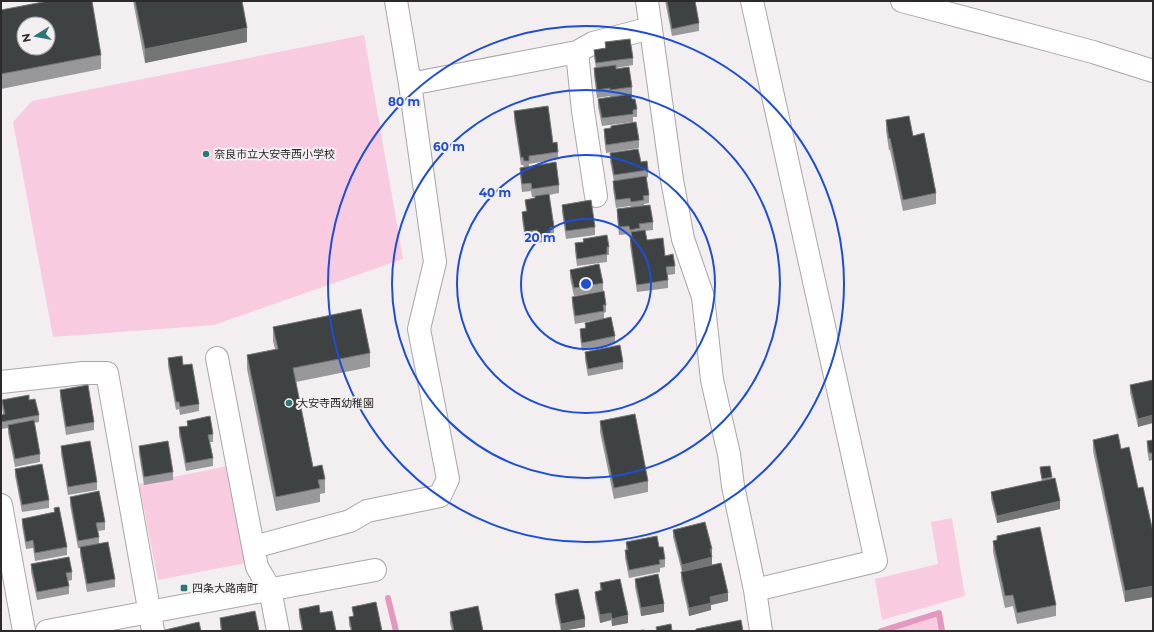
<svg xmlns="http://www.w3.org/2000/svg" width="1154" height="632" font-family="Montserrat,'Noto Sans JP',sans-serif">
	<style>
		.green { fill: #f8cbe1 }
		.lines { fill: none; stroke-linecap: round; stroke-linejoin: round }
		.stream { stroke: #e497bf; stroke-width: 6 }
		.minor-casing { stroke: #aaa6a8; stroke-width: 24 }
		.tertiary-casing { stroke: #aaa6a8; stroke-width: 24 }
		.minor { stroke: #fff; stroke-width: 22 }
		.tertiary { stroke: #fff; stroke-width: 22 }
		.wall { fill: #98989a }
		.shaded-wall { fill: #747676 }
		.building { fill: #3e4242; stroke: #747676; fill-rule: evenodd }
		.ring { fill: none; stroke: #1d4ed8; stroke-width: 2 }
		.poi-dot { fill: #2c7676; stroke: #f3eff1; stroke-width: 1.5 }
		.labels { text-anchor: middle; dominant-baseline: central; stroke-width: 4; stroke-linejoin: round; paint-order: stroke }
		.poi-label { font-size: 11px; fill: #2c2a2b; stroke: #f3eff1; text-anchor: start }
		.centre { fill: #1d4ed8; stroke: #f3eff1; stroke-width: 2 }
		.ring-label { font-size: 12px; text-anchor: middle; font-weight: bold; fill: #1d4ed8; stroke: #f3eff1; stroke-width: 4; stroke-linejoin: round; paint-order: stroke }
	</style>
	<rect width="100%" height="100%" fill="#f3eff1"/>
	<path class="green" d="M364 35 403 259 214 325 53 337 13 122 32 101Z
		M232 465 251 562 158 580 139 484Z
		M952 518 965 596 882 620 875 579 938 564 931 522Z
		M939 613 943 631H877Z"/>
	<g class="lines">
		<path class="stream" d="M388 598 396 631
			M881 631 939 613 942 631"/>
		<g class="minor-casing">
			<path id="minor" d="M647 1 672 180 683 239 703 297 712 380 729 454 733 486 755 590 761 631
				M752 1 876 561 755 590
				M577 52 583 111 596 196
				M410 84 577 52 593 43 651 28
				M217 358 257 567 270 589 278 631
				M1 382 83 373H107L153 631
				M1 505 24 631
				M254 547 350 521 367 511 440 496 448 479 419 329 435 262 410 84 396 1"/>
		</g>
		<g class="tertiary-casing">
			<path id="tertiary" d="M902 1 1093 52 1153 71
				M47 631 375 570"/>
		</g>
		<use href="#minor" class="minor"/>
		<use href="#tertiary" class="tertiary"/>
	</g>
	<path class="wall" d="M133 1H242L247 42 145 63Z
		M665 1H695L699 23V31L672 36Z
		M1 10 101 55V69L1 89Z
		M605 42 633 58V65L616 68V69L632 87V95H631L632 99 637 109V117H633V122L602 126 598 107V99L610 97V96L597 98 594 76V68H596L594 57V50L605 48Z
		M514 111 553 143 558 152V159L529 164V166L559 185V193L549 195 554 227V235L550 236V241L537 243V238L525 240 522 219V212L526 211 525 200 535 198V197H532L531 191 522 192 520 175V168L524 167 523 165H521L514 119Z
		M886 120 913 136 936 193V204L903 211 890 150H889L886 131Z
		M611 126 639 140V148L606 153 604 137V129L611 128Z
		M610 153 641 162 648 170V177L646 178 649 195V203L644 204V205L653 222V230L645 231 647 240 665 256 675 266V274L668 275V288L637 292 630 245V237H631H630L629 234 619 235 617 217V209L631 207 630 206 616 208 613 189V181H614L610 161Z
		M562 205 595 227V235L566 239 562 212Z
		M583 239 609 247V255H607V262L577 266 575 251V243L583 242Z
		M570 270 603 283V291L574 296 570 278Z
		M572 297 606 305V312L604 313V318L615 336V344L582 351 580 337V329L585 328V323L602 319 575 324 572 305Z
		M273 327 370 353V367L296 382 313 467 325 479V493L320 494V502L276 511 247 369V355L275 349 273 341Z
		M585 352 623 362V369L588 376 585 360Z
		M168 358 183 365 199 404V411L180 415 179 409 176 410 168 366Z
		M1153 380 1138 427 1130 393V385Z
		M60 390 94 422V430L66 435 60 398Z
		M2 400H29L39 415V422L34 423 40 454V462L15 467 8 433V428L1 429V415H3L2 408Z
		M187 421 213 434V442H210L213 458V466L186 471 179 435V427L187 426Z
		M600 421 648 481V492L614 499 600 432Z
		M1093 440 1121 449 1138 488 1153 532V597L1125 602 1093 451Z
		M1153 440V460L1149 461 1147 449V441Z
		M61 446 97 482V490L68 495 61 454Z
		M139 446 173 472V480L144 485 139 454Z
		M1040 467 1052 477 1060 509 997 523 991 499V492L1042 481 1040 471Z
		M15 469 49 500V508L22 512 15 476Z
		M70 497 105 522V530L98 531 99 537V543L115 579V587L87 592 80 554V548H78L70 505Z
		M54 508 67 547V555L35 561 33 548 26 549 22 526V519L54 512Z
		M673 530 712 556V565L728 601 711 605V610L689 616 681 580V572H682L673 537Z
		M997 536 1056 605V616L1017 624 1013 606 1005 608 993 552V541L997 540Z
		M626 542 659 547 665 559V567L660 568V572L629 578 625 558V550H626Z
		M31 564 72 572V580L68 581 69 586V594L37 600 31 572Z
		M635 579 664 612 641 616 635 587Z
		M600 583 628 623 612 626 611 620 600 623 595 599V592L600 591Z
		M555 594 585 627 561 631 555 602Z
		M352 607 382 631H351L349 625V617L353 616Z
		M299 609 320 613 336 631H302L299 617Z
		M450 612 483 631H452L450 623Z
		M220 618 259 631H221L220 626Z"/>
	<path class="shaded-wall" d="M247 28V42L145 63V49Z
		M1153 415V423L1138 427V419Z
		M1060 501V509L997 523V516Z
		M710 549H712V556L710 557Z
		M712 557V565L682 573V565Z
		M1153 586V597L1125 602V591Z
		M728 593V601L711 605V610L689 616V608L710 597Z
		M664 604V612L641 616V608Z
		M611 613V620L600 623V615Z
		M628 615V623L612 626V619Z
		M585 619V627L561 631V624Z"/>
	<path class="building" d="M48 1H92L101 55 1 74V10ZM24 24H48V48H24Z
		M135 1H242L247 28 145 49Z
		M667 1H695L699 23 672 29Z
		M630 39 633 58 596 63 594 50 606 48 605 42Z
		M616 65V69L629 67 632 87 610 90V88L597 90 594 68Z
		M631 94 632 99H635L637 109 633 110V114L602 118 598 99Z
		M548 106 553 143 557 142 558 152 529 156V161H524L523 157 521 158 514 111Z
		M909 116 913 136 924 133 936 193 903 200 890 138 889 139 886 120Z
		M636 122 639 140 606 145 604 129 611 128V126Z
		M638 149 641 162 647 161 648 170 614 175 610 153Z
		M556 162 559 185 532 189 531 183 522 184 520 168Z
		M646 176 649 195 643 196 644 200 631 202 630 198 616 200 613 181Z
		M549 194 554 227 550 228V233L537 235V230L525 232 522 212 527 211 525 200 535 198V196Z
		M591 200 595 227 566 231 562 205Z
		M650 205 653 222 639 224 640 228 630 230 629 226 619 227 617 209Z
		M645 230 647 240 663 238 665 256 673 254 675 266 666 267 668 280 637 285 630 237H632L631 232Z
		M607 235 609 247H607V254L577 259 575 243 584 242 583 239Z
		M599 264 603 283 574 288 570 270Z
		M604 291 606 305H603L604 311 575 316 572 297Z
		M361 309 370 353 293 368 313 467 322 465 325 479 318 480 320 488 276 497 247 355 278 349 273 327Z
		M611 317 615 336 582 343 580 329 586 328 585 323Z
		M620 345 623 362 588 369 585 352Z
		M182 356 183 365 192 364 199 404 180 407 179 402H176L168 358Z
		M1153 380V415L1138 419 1130 385Z
		M88 385 94 422 66 427 60 390Z
		M29 395V400L35 399 39 415 1 422V415L5 414 2 400Z
		M635 414 648 481 614 488 600 421Z
		M210 416 213 434 208 435 213 458 186 463 179 427 188 426 187 421Z
		M34 420 40 454 15 459 8 425Z
		M1118 434 1121 449 1129 447 1138 488 1143 487 1153 532V586L1125 591 1093 440Z
		M1153 440V453H1149L1147 441Z
		M90 441 97 482 68 487 61 446Z
		M168 441 173 472 144 477 139 446Z
		M42 464 49 500 22 505 15 469Z
		M1050 466 1052 477 1042 479 1040 467Z
		M1055 478 1060 501 997 516 991 492Z
		M99 491 105 522 96 523 99 537 78 541 70 497Z
		M59 507 67 547 35 553 33 540 26 542 22 519 55 512 54 508Z
		M705 522 712 549H710L712 557 682 565 673 530Z
		M1040 527 1056 605 1017 613 1013 595 1005 596 993 541 997 540V536Z
		M657 536 659 547H663L665 559 659 560 660 564 629 570 625 550H628L626 542Z
		M108 542 115 579 87 584 80 547Z
		M69 557 72 572 66 573 69 586 37 592 31 564Z
		M721 563 728 593 710 597 711 603 689 608 681 572Z
		M658 574 664 604 641 608 635 579Z
		M620 579 628 615 612 619 611 613 600 615 595 592 602 590 600 583Z
		M578 589 585 619 561 624 555 594Z
		M376 602 382 631H352L349 617 354 616 352 607Z
		M319 605 320 613 332 611 336 631H303L299 609Z
		M478 606 483 631H454L450 612Z
		M255 611 259 631H222L220 618Z
		M741 620 743 631H696V629Z
		M199 622 201 631H165V630Z
		M671 624 672 631H657L656 627Z
		M644 630V631H636Z"/>
	<g class="ring">
		<circle cx="586" cy="284" r="65"/>
		<circle cx="586" cy="284" r="129"/>
		<circle cx="586" cy="284" r="194"/>
		<circle cx="586" cy="284" r="258"/>
	</g>
	<g class="poi-dot">
		<circle cx="206" cy="154" r="4"/>
		<circle cx="289" cy="403" r="4"/>
		<rect x="180" y="584" width="8" height="8" rx="2"/>
	</g>
	<g class="labels">
		<g class="poi-label">
			<text x="214" y="154">奈良市立大安寺西小学校</text>
			<text x="297" y="403">大安寺西幼稚園</text>
			<text x="192" y="588">四条大路南町</text>
		</g>
	</g>
	<circle cx="586" cy="284" r="6" class="centre"/>
	<g class="ring-label">
		<text x="404" y="106">80 m</text>
		<text x="449" y="151">60 m</text>
		<text x="495" y="197">40 m</text>
		<text x="540" y="242">20 m</text>
	</g>
	<rect width="1154" height="632" fill="none" stroke="#2c2a2b" stroke-width="4"/>
	<g transform="translate(36 36) rotate(259)"><circle r="19" fill="#f3eff1" stroke="#a3a0a2"/>
	<path d="M0-3L7 15L0 10L-7 15Z" fill="#2c7676"/>
	<text y="-6" font-size="11" font-weight="bold" text-anchor="middle" fill="#2c2a2b">N</text>
	</g>
</svg>
